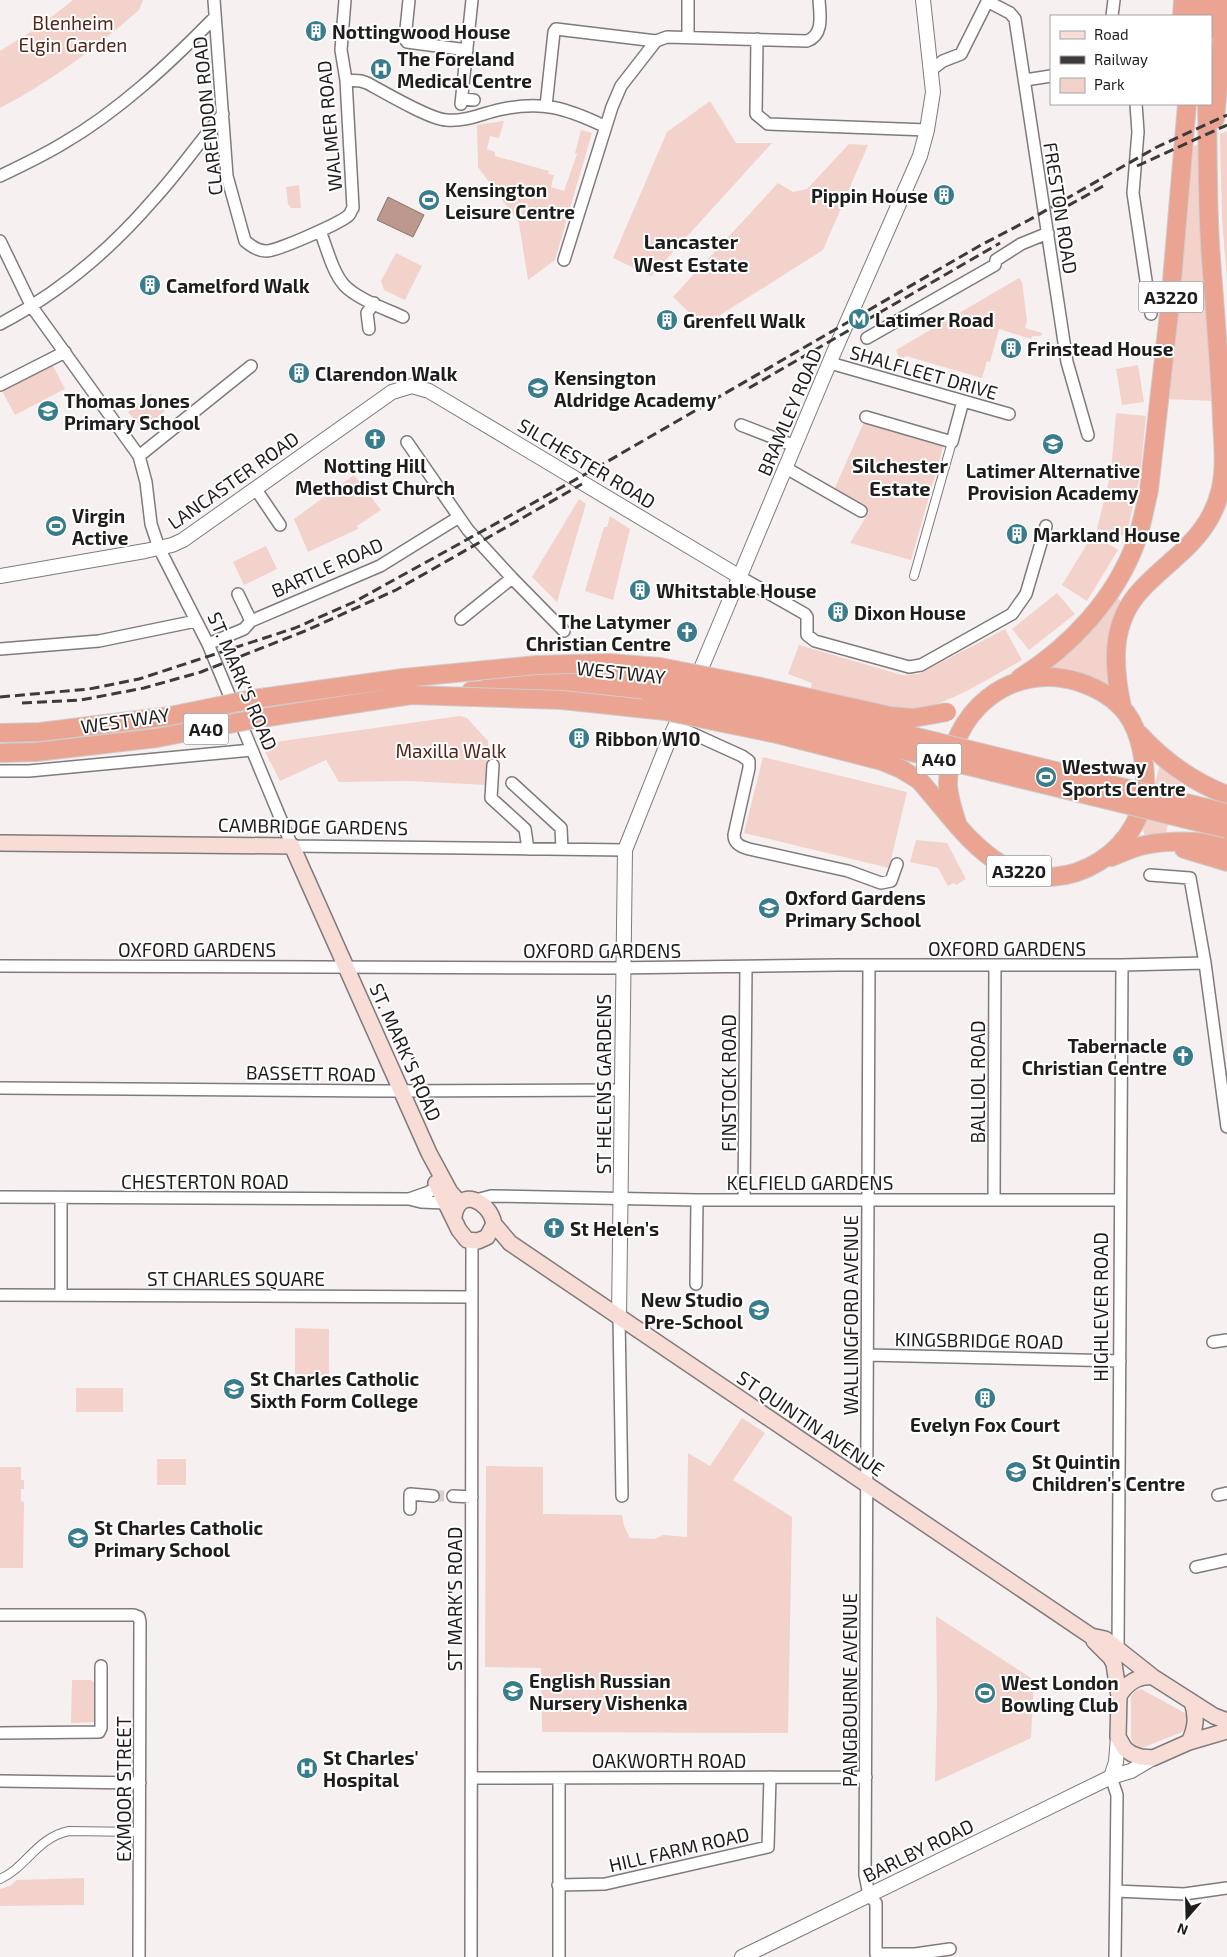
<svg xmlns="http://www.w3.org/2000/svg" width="1227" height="1957" font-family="'Exo 2',sans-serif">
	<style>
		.green { fill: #f2d2ca }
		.water { fill: #bc988f; stroke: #8d736c }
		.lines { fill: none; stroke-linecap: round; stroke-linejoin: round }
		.minor-tunnel { stroke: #d6d1d0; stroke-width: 11; stroke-dasharray: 11 5.5; stroke-linecap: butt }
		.pedestrian-casing { stroke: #7f7b7a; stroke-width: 10 }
		.minor-casing { stroke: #7f7b7a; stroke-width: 14 }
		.tertiary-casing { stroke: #7f7b7a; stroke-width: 16 }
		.secondary-casing { stroke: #7f7b7a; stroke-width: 18 }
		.trunk-casing { stroke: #cecdcd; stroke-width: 20 }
		.pedestrian { stroke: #fff; stroke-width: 8 }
		.minor { stroke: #fff; stroke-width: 11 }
		.tertiary { stroke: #fff; stroke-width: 14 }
		.secondary { stroke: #f8dcd6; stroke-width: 15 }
		.trunk { stroke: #eba392; stroke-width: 18 }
		.rail { stroke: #3d3a39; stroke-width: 3; stroke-dasharray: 10 5; stroke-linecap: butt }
		.trunk-bridge-casing { stroke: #cecdcd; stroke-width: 20; stroke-linecap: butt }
		.trunk-bridge { stroke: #eba392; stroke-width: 18 }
		.labels { text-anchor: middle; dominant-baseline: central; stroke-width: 4; stroke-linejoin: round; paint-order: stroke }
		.shield { fill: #fff; stroke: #626160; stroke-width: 1 }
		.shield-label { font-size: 18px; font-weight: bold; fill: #1f1d1c }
		.park-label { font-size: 19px; fill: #552519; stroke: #fff }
		.poi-label { font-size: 19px; font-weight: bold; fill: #1f1d1c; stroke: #fff; text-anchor: start }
		.street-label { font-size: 19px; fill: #1f1d1c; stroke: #fff }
		.neighbourhood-label { font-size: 20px; font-weight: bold; fill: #1f1d1c; stroke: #fff }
	</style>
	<rect width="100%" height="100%" fill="#f6f1f0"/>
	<path class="green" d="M73 0H143L139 10C96 48 50 82 0 108V51L40 26Z
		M710 101 736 143H772L651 276 613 258 667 132Z
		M504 121 499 138 490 136 487 149 495 152V156L549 171 548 174 554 175 551 187 564 191 577 154 575 153 581 130 592 133 555 260 528 280 519 223 478 167 477 125Z
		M1227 131V281L1222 218 1220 134Z
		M1202 143 1214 401 1164 399 1189 148Z
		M849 144 868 145 823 250 703 326 673 297 778 183 793 192 807 189Z
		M299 185 301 208H291L288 204 286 187Z
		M396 253 422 266 405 300 384 290 381 281Z
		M1019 278 1022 282 1027 321 1025 328 1042 333 1041 336H1032L1031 339 999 329 990 362 987 361 982 378 906 356 903 358 899 357 896 350Z
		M52 364 65 389 15 415 2 391Z
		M1138 365 1144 402 1122 405 1116 369Z
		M151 394 165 411 143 429 128 412Z
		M1116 413 1146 416 1140 476 1126 536 1097 529 1111 472Z
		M864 422 944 444 911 560 850 543 869 512 834 490Z
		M354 475 381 510 357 526 358 529 308 552 294 519Z
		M579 499 586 504 557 602 532 577Z
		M610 516 630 529 613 600 585 591 604 527H607Z
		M1093 534 1118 550 1087 601 1062 585Z
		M266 546 277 569 244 585 233 562Z
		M1057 593 1075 614 1029 650 1012 629Z
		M1114 595 1122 602C1108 629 1106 653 1110 683L1106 685C1086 676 1075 670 1052 670L1051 663Z
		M1005 629 1022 660C992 676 946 707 913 709 895 710 877 704 860 700L852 728 803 714 812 683 788 674 799 645 902 675 919 674Z
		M460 716 467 718 488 741 487 785 409 781 339 782 326 760 280 781 261 744Z
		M763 757 907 792 889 868 744 833Z
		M1160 765 1183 777 1165 835 1145 836 1143 830V824Z
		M916 840 947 843 966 879 956 885 954 883 948 886 938 868 910 862Z
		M295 1328 329 1329V1385H295Z
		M76 1388H123V1412H76Z
		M742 1418 765 1433 733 1480 792 1517 788 1733 542 1732 541 1668 485 1667 486 1466 543 1467V1514L622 1515 624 1526 630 1538 655 1539 663 1535 687 1537 688 1453 710 1466Z
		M157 1459H186V1485H157Z
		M0 1467H21V1480H24V1489H21V1501L24 1502 23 1568H0Z
		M936 1616 1034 1680 1031 1738 935 1782 937 1705Z
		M72 1680H91L96 1684 95 1722 71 1723Z
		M1141 1689 1185 1713C1190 1721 1189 1726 1182 1732L1142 1748 1137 1747 1133 1743 1131 1738V1696L1135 1691Z
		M84 1878V1905L0 1906V1889L10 1886 17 1880Z"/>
	<path class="water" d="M388 197 424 215 413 237 377 220Z"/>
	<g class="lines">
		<path class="minor-tunnel" d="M433 1496H453"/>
		<g class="pedestrian-casing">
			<path id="pedestrian" d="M914 576 952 442
				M0 1879C27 1867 36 1838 69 1831L140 1832"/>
		</g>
		<g class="minor-casing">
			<path id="minor" d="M214 0 227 176 245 241C251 246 258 251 266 251 275 252 341 223 349 215 351 213 351 210 353 208L346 80 341 50 345 0
				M409 0 405 39 407 42 467 50
				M688 0V37
				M987 1 1010 13 1015 19 1067 362 1088 435
				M1112 16 1114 0
				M757 39 756 114 768 124 927 130
				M931 70 943 61 961 54 988 0
				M346 80 361 81 367 83C384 92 429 119 446 120 465 122 481 114 498 110 542 100 566 108 604 126
				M1025 80 1051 76
				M462 99 474 100
				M461 104 472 0
				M1136 104 1138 132 1133 193 1151 314
				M546 106 554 32 556 29 656 41 667 37 807 41C824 35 820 15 819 0
				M0 176C21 166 42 156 62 144 119 111 169 64 215 17
				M320 231C327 248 332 271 344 285 357 299 386 309 403 317
				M0 241 32 307 139 456 146 482 151 524 159 548 208 644 292 846 625 850
				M564 260 612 107 621 86 656 41
				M0 324C59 293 110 250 153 200 178 173 199 142 223 114
				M369 329 367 313 374 303
				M867 338 995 265 996 260 1021 244 1048 233
				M830 363 1009 414
				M0 385 65 352
				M866 417 952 442 963 401
				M741 425 795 446
				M407 442 468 530 512 578 564 631
				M139 456 251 366
				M786 468 861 511
				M255 488 280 525
				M740 577 805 614 807 617V635L815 641 909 667 921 665 1012 614 1026 594 1046 526
				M238 594 251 621
				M461 619 512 578
				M208 644 244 629 251 621 380 566 459 517
				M0 649 99 641 196 621
				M676 726 742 756 749 761V768L734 835C734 844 741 847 749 849L848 871 881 883 891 881 897 864
				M493 765 491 798 525 829 528 849
				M0 771H29L252 750
				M512 783 561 828 562 849
				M1150 875 1190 878 1205 963 1227 1127
				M869 965 865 1875 869 1895 876 1903V1954H915L950 1949
				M0 966 611 968 838 965H1122L1205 963
				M0 1088 383 1091 622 1090
				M0 1197 409 1199 421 1202 445 1203
				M61 1198V1295
				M409 1199 429 1192 437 1187
				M476 1200 491 1196 697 1200H1120
				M744 1200 746 967
				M994 1200 995 965
				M696 1284 697 1200
				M0 1295 471 1297
				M619 1317 622 1496
				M1213 1342 1227 1340
				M867 1355 1120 1361
				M1218 1495 1227 1493
				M453 1496 472 1497
				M410 1509V1494L433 1496
				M1196 1567 1227 1560
				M0 1615H134L139 1617 140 1622 139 1957
				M1118 1650 1122 965
				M0 1733 99 1732 101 1728V1666
				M1111 1777 1117 1795 1115 1957
				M472 1778 866 1777
				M0 1781 140 1783
				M558 1885 605 1884 768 1847 770 1777
				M1116 1891 1184 1894 1227 1888
				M471 1957 472 1242
				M559 1957V1778"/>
		</g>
		<g class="tertiary-casing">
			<path id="tertiary" d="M0 576 145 551 172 545 183 540 392 392 412 386 429 391 740 577
				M695 683 834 352 920 156 927 130 933 92 923 0
				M619 1317 625 850 668 742 685 705
				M1111 1777 1116 1762 1118 1737
				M742 1957 1111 1777 1131 1771 1153 1758"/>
		</g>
		<g class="secondary-casing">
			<path id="secondary" d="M0 843 292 846 429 1153 450 1192 460 1203
				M436 1183 459 1230 467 1240 478 1241 487 1237 494 1224C489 1199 458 1187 454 1217
				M494 1224 510 1243 541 1264 1091 1636 1105 1639 1153 1677 1214 1716 1227 1721
				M1094 1641 1111 1658 1114 1664 1119 1696 1118 1737 1125 1749 1132 1754 1141 1757 1153 1758 1189 1742 1227 1731
				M1119 1696C1126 1684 1138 1675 1153 1677
				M1189 1742C1196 1728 1197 1717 1192 1702"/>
		</g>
		<g class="trunk-casing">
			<path id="trunk" d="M1182 16 1183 0
				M1195 16 1197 0
				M1211 29 1213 0
				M1215 119 1226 0
				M489 676H563L653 681
				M1020 678C1071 646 1115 599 1136 542 1142 525 1145 507 1149 490L1170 304 1187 104
				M471 691 559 687 650 695
				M1122 707C1113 666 1110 623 1141 590 1151 579 1163 569 1174 559 1196 540 1213 520 1220 492 1226 469 1223 444 1222 420 1220 366 1215 313 1211 258 1207 207 1208 155 1207 104
				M1139 734C1163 760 1193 782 1227 795
				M919 780C945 809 969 846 1004 866 1067 901 1149 848 1145 777 1144 754 1138 724 1121 707 1110 695 1094 687 1079 682 1011 660 948 713 948 783 948 796 953 810 957 823
				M1184 849 1227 862
				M1111 857C1122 853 1134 847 1145 845 1171 840 1201 841 1227 846"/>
		</g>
		<use href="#pedestrian" class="pedestrian"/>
		<use href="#minor" class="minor"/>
		<use href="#tertiary" class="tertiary"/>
		<use href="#secondary" class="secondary"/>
		<use href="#trunk" class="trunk"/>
		<path class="rail" d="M1137 166 1227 125
			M1055 213 1105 185
			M749 388 1000 243
			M0 697 89 689 139 679 295 628 354 602 591 471 981 245 1029 220 1157 147 1227 115
			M22 703 81 700 144 688 201 672 305 631 396 590 582 484"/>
		<g class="trunk-bridge-casing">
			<path id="trunk-bridge" d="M653 681 726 693 798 708 1227 813
				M650 695 720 707 796 724 1227 829
				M0 733 40 732 170 716 253 699 403 678 537 665 609 663 660 667 757 686 890 716 913 718 947 712
				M0 753 36 752 157 738 255 719 411 695 562 700 665 711 777 734 882 761 901 769 919 780"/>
		</g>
		<use href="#trunk-bridge" class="trunk-bridge"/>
	</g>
	<defs>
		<g id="building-disc" transform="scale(1.125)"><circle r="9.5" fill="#397d8c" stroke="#fff"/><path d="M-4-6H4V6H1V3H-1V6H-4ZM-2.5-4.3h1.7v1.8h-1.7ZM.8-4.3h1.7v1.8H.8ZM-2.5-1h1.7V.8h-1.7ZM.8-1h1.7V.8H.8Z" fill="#fff"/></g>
		<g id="hospital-disc" transform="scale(1.125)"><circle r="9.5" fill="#397d8c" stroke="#fff"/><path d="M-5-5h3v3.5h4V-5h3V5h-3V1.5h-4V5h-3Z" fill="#fff"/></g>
		<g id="stadium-disc" transform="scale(1.125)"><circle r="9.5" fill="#397d8c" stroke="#fff"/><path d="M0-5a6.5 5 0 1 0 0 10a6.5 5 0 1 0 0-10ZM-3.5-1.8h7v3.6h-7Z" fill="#fff"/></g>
		<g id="metro-disc" transform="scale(1.125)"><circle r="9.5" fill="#397d8c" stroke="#fff"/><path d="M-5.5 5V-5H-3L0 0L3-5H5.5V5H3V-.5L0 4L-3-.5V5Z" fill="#fff"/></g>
		<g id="school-disc" transform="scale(1.125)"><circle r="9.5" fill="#397d8c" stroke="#fff"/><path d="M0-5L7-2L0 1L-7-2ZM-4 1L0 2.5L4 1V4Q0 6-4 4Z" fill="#fff"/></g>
		<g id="church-disc" transform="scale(1.125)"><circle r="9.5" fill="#397d8c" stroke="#fff"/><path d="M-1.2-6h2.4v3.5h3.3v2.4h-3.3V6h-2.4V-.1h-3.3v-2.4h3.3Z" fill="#fff"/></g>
		<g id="university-disc" transform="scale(1.125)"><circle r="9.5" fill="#397d8c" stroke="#fff"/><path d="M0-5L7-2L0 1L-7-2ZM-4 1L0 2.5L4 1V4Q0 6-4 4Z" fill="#fff"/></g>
	</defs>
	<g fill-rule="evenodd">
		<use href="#building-disc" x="316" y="31"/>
		<use href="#hospital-disc" x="381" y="69"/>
		<use href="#building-disc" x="944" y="195"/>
		<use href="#stadium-disc" x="429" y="200"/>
		<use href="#building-disc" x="150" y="285"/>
		<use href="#metro-disc" x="859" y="319"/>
		<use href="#building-disc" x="667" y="320"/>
		<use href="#building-disc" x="1011" y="348"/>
		<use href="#building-disc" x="299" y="373"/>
		<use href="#school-disc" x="538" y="388"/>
		<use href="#school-disc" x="48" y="411"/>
		<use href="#church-disc" x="375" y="439"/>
		<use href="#school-disc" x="1053" y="444"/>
		<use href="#stadium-disc" x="56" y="526"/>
		<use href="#building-disc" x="1017" y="534"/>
		<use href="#building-disc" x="640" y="590"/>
		<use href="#building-disc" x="838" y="612"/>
		<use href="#church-disc" x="687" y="632"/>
		<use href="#building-disc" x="579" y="738"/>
		<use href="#stadium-disc" x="1046" y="777"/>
		<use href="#school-disc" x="769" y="908"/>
		<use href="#church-disc" x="1183" y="1056"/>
		<use href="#church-disc" x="554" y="1228"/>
		<use href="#school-disc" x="759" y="1310"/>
		<use href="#university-disc" x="234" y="1389"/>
		<use href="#building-disc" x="985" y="1398"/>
		<use href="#school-disc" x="1016" y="1472"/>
		<use href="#school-disc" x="78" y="1538"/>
		<use href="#school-disc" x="513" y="1691"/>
		<use href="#stadium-disc" x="985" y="1693"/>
		<use href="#hospital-disc" x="307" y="1768"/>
	</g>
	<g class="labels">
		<g class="shield">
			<rect x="1138.5" y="281.5" width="65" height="31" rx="4"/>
			<rect x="183.5" y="713.5" width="45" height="31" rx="4"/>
			<rect x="916.5" y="743.5" width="45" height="31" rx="4"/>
			<rect x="986.5" y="855.5" width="65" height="31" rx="4"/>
		</g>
		<g class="shield-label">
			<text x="1171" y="297">A3220</text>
			<text x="206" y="729">A40</text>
			<text x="939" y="759">A40</text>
			<text x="1019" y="871">A3220</text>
		</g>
		<g class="park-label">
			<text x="73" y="22">Blenheim<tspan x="73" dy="22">Elgin Garden</tspan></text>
			<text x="451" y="750">Maxilla Walk</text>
		</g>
		<g class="poi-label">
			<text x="332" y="31">Nottingwood House</text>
			<text x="397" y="58">The Foreland<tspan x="397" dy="22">Medical Centre</tspan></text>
			<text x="445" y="189">Kensington<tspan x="445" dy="22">Leisure Centre</tspan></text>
			<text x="928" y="195" text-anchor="end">Pippin House</text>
			<text x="166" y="285">Camelford Walk</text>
			<text x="875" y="319">Latimer Road</text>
			<text x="683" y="320">Grenfell Walk</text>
			<text x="1027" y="348">Frinstead House</text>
			<text x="315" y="373">Clarendon Walk</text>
			<text x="554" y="377">Kensington<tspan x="554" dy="22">Aldridge Academy</tspan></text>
			<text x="64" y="400">Thomas Jones<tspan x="64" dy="22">Primary School</tspan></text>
			<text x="375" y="465" text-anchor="middle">Notting Hill<tspan x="375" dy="22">Methodist Church</tspan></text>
			<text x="1053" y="470" text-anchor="middle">Latimer Alternative<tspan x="1053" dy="22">Provision Academy</tspan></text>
			<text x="72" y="515">Virgin<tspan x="72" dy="22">Active</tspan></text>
			<text x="1033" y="534">Markland House</text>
			<text x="656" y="590">Whitstable House</text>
			<text x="854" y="612">Dixon House</text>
			<text x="671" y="621" text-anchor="end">The Latymer<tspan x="671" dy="22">Christian Centre</tspan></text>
			<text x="595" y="738">Ribbon W10</text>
			<text x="1062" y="766">Westway<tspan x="1062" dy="22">Sports Centre</tspan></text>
			<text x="785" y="897">Oxford Gardens<tspan x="785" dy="22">Primary School</tspan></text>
			<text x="1167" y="1045" text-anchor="end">Tabernacle<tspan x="1167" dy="22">Christian Centre</tspan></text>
			<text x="570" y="1228">St Helen's</text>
			<text x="743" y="1299" text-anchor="end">New Studio<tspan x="743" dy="22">Pre-School</tspan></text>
			<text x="250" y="1378">St Charles Catholic<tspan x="250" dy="22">Sixth Form College</tspan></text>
			<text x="985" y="1424" text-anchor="middle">Evelyn Fox Court</text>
			<text x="1032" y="1461">St Quintin<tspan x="1032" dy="22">Children's Centre</tspan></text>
			<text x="94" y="1527">St Charles Catholic<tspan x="94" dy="22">Primary School</tspan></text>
			<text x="529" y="1680">English Russian<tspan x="529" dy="22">Nursery Vishenka</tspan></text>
			<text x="1001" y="1682">West London<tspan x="1001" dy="22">Bowling Club</tspan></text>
			<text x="323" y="1757">St Charles'<tspan x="323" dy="22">Hospital</tspan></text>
		</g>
		<g class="street-label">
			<text transform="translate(207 116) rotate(-96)">CLARENDON ROAD</text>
			<text transform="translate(329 126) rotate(-95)">WALMER ROAD</text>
			<text transform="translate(1061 208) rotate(81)">FRESTON ROAD</text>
			<text transform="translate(924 372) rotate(16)">SHALFLEET DRIVE</text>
			<text transform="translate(789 412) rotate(-67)">BRAMLEY ROAD</text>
			<text transform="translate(587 463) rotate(31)">SILCHESTER ROAD</text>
			<text transform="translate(233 480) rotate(-35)">LANCASTER ROAD</text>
			<text transform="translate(327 567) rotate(-24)">BARTLE ROAD</text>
			<text transform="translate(621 672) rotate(6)">WESTWAY</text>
			<text transform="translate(243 681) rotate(67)">ST. MARK'S ROAD</text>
			<text transform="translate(125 720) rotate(-8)">WESTWAY</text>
			<text transform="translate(313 826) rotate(1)">CAMBRIDGE GARDENS</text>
			<text x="1007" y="948">OXFORD GARDENS</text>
			<text x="197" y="949">OXFORD GARDENS</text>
			<text x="602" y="950">OXFORD GARDENS</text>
			<text transform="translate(406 1052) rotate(66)">ST. MARK'S ROAD</text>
			<text transform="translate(311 1073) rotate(1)">BASSETT ROAD</text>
			<text transform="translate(977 1082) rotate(-90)">BALLIOL ROAD</text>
			<text transform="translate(728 1083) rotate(-90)">FINSTOCK ROAD</text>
			<text transform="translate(603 1084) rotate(-90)">ST HELENS GARDENS</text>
			<text x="205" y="1181">CHESTERTON ROAD</text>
			<text x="810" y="1182">KELFIELD GARDENS</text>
			<text x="236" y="1278">ST CHARLES SQUARE</text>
			<text transform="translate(1100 1307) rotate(-90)">HIGHLEVER ROAD</text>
			<text transform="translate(850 1315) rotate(-90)">WALLINGFORD AVENUE</text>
			<text transform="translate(979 1340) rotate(1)">KINGSBRIDGE ROAD</text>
			<text transform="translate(811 1423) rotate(34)">ST QUINTIN AVENUE</text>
			<text transform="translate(454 1599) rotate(-90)">ST MARK'S ROAD</text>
			<text transform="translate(849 1690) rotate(-90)">PANGBOURNE AVENUE</text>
			<text x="669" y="1760">OAKWORTH ROAD</text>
			<text transform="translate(123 1789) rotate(-90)">EXMOOR STREET</text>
			<text transform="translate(679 1849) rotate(-13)">HILL FARM ROAD</text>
			<text transform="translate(918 1850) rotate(-26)">BARLBY ROAD</text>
		</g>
		<g class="neighbourhood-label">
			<text x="691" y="241">Lancaster<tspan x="691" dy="23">West Estate</tspan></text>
			<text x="900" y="465">Silchester<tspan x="900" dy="23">Estate</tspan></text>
		</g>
	</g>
	<rect x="1050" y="15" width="162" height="90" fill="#ffffff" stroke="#a5a5a4"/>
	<rect x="1060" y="31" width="25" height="8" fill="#f8dcd6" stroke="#a5a5a4"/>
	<text x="1094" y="40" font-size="15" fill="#1f1d1c">Road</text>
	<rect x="1060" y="56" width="25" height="8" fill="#3d3a39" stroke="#a5a5a4"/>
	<text x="1094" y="65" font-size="15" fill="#1f1d1c">Railway</text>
	<rect x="1060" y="78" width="25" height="15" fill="#f2d2ca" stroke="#a5a5a4"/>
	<text x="1094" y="90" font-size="15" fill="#1f1d1c">Park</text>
	<g transform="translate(1187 1917) rotate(200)" stroke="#ffffff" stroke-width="4" paint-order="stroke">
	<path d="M0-4L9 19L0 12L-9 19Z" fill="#1f1d1c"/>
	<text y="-8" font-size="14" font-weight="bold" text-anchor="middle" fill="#1f1d1c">N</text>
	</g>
</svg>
